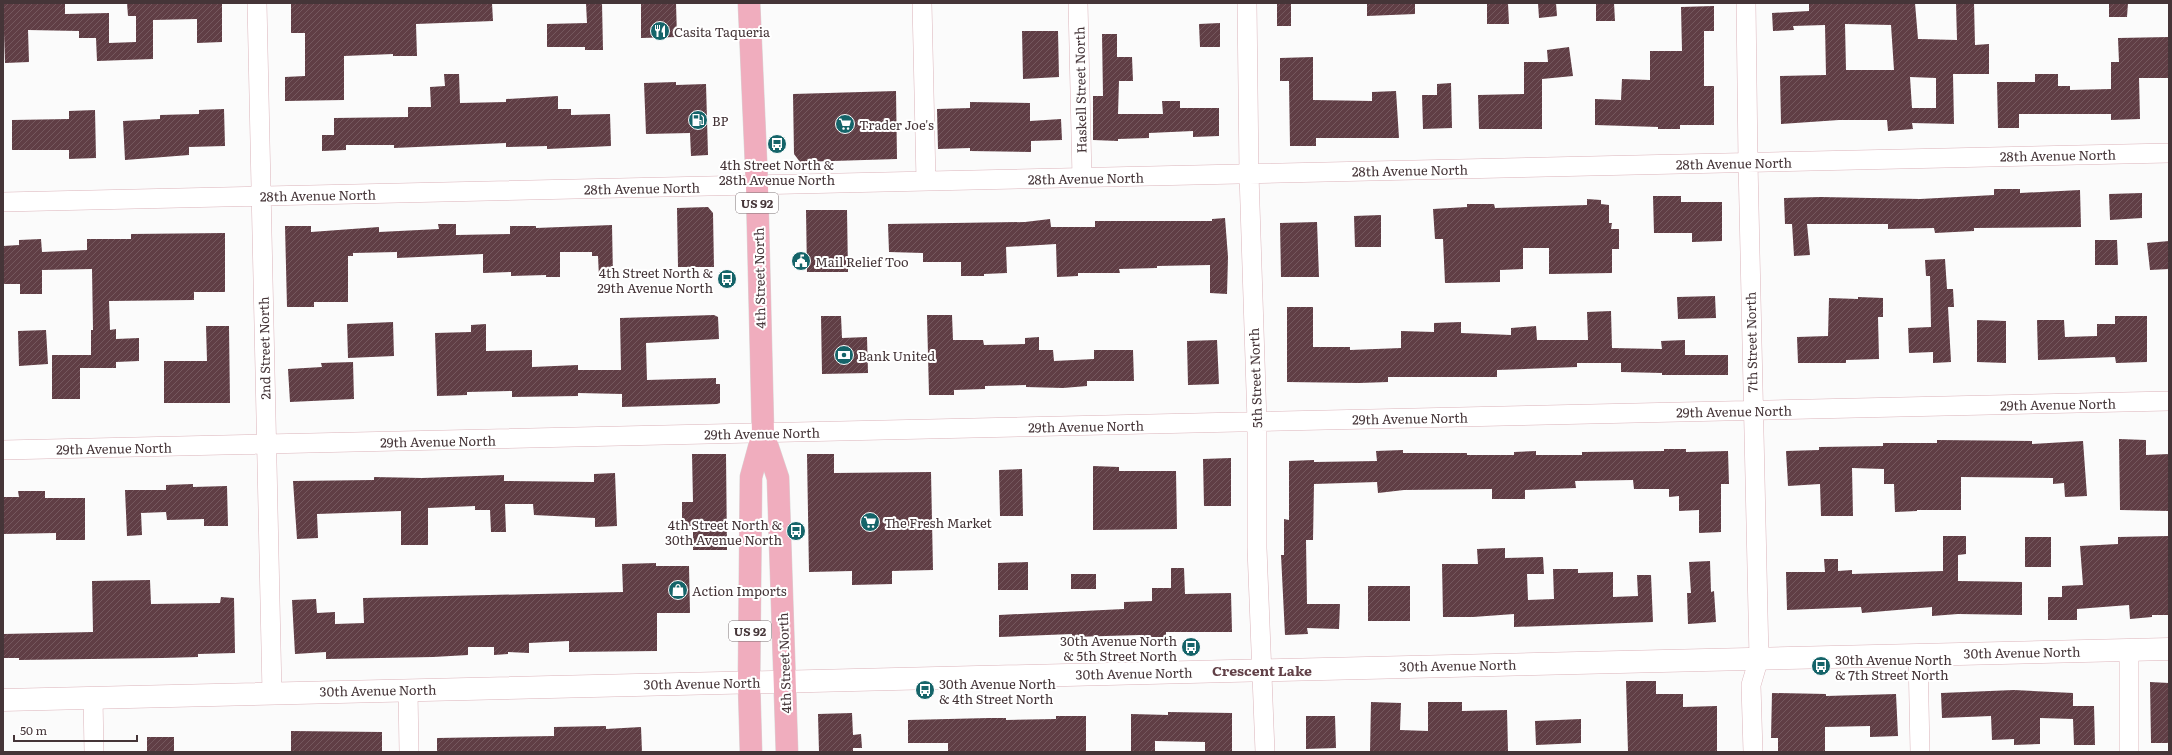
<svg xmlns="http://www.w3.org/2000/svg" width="2172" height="755" font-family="Literata,serif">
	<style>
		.building { fill: url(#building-hatch); fill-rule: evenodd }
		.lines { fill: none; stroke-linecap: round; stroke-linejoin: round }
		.minor-casing { stroke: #dcb4bb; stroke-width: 20 }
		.tertiary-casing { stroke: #dcb4bb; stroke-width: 23 }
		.primary-casing { stroke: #dad7d7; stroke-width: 23 }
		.minor { stroke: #fff; stroke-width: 19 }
		.tertiary { stroke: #fff; stroke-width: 22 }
		.primary { stroke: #f0adbe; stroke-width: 22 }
		.labels { text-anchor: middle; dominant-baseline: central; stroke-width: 4; stroke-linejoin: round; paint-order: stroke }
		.shield { fill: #fff; stroke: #7d7274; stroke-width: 1 }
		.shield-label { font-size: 12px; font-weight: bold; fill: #453538 }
		.poi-label { font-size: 13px; fill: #453538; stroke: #fff; text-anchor: start }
		.street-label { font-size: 13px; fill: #453538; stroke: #fff }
		.neighbourhood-label { font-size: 14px; font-weight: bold; fill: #614047; stroke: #fff }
	</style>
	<defs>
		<pattern id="building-hatch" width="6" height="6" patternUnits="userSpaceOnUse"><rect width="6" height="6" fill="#603e45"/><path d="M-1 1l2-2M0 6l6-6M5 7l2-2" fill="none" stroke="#75585e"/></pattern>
	</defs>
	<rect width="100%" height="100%" fill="#fbfbfb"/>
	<path class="building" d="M3 3H65V14L109 13V43L136 42V16H128L127 3H222V42L197 43V19L153 20V59L97 61 96 38H79V31L28 30 29 62 5 63Z
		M291 3H492L493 21 416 24 417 56H393V54L344 56V100L285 101V77L305 76V33H291Z
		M586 3H602L603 50H585V47H547V24L587 23Z
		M641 3H676L677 37 641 38Z
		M1277 3H1291V26H1277Z
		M1367 3H1415V14L1367 16Z
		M1487 3H1508L1509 24H1487Z
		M1538 3H1556L1557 16 1539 18Z
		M1596 3H1614L1615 21H1596Z
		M1809 3H1915L1918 39 1957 40 1956 3H1974L1975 45 1989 44V74H1953L1954 124 1912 123 1913 129 1888 131 1887 120H1839L1781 124 1780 76 1826 75 1825 25 1793 26 1794 30 1773 31 1772 13 1809 11ZM1845 24 1891 25 1894 70H1846ZM1910 77 1936 78V108H1912Z
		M2109 3H2128L2127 17H2109Z
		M1714 6V31H1704V86H1714V125H1680V129H1658V127L1595 125V99L1621 100 1622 79 1650 80V51H1682L1681 7Z
		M1220 23V47H1200L1199 24Z
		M1022 31H1058L1059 77 1023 79Z
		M1102 34H1117V57H1132L1133 81H1119L1118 114H1163L1162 101H1180V108H1219V136L1193 137V131L1149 133V138L1118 139V141L1093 140V96H1103Z
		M2169 37V78H2139L2140 119 2111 120V114H2019V128H1998L1997 82H2035V74H2058V86H2070V90L2111 89V62H2119L2118 38Z
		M1569 47 1573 76 1542 79V129H1479L1478 95 1524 94V62H1548L1547 50Z
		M1313 57V100L1372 101V92L1396 91 1399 138H1316V146H1290L1289 81H1280V58Z
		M444 74H459L460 103 506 102V99L558 96V109H571V115L610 114 611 146 547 149V146L506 147V143L394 148V145H346V150L322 151V135H334V118L408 117V107H431L430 87 445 86Z
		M676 82V85L706 84 708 155 691 156 690 133 646 134 644 83Z
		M1451 83 1452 128 1423 129 1422 95H1437V84Z
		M896 91 897 159 800 162 794 154 793 94Z
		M970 102 1030 103V121L1061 119 1062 140 1031 141V152L970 151V148L938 149 937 109 970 108Z
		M224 109 225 146 189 147V155L125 160 123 121 160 119V115L199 114V110Z
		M95 110 96 158 69 159V150H12V120L69 119V111Z
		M1994 189H2020V193L2080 190 2081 227 1974 228V231L1935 233 1934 228 1888 229V224H1807L1810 255 1794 256 1792 224H1785L1784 198 1821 197 1920 199 1994 195Z
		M2142 193V218L2110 220 2109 194Z
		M1653 196H1681V202H1722V241L1692 242V233H1654Z
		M1587 199 1601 200V204L1609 205V223H1612L1611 229H1619V249H1612V273L1549 274V248H1523V269L1500 270V282L1445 283 1443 239H1435L1433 209 1467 207V204H1494L1495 208 1587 205Z
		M708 207 713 213 714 267H678L677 208Z
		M806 210H847L848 272H807Z
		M1381 215V247H1355L1354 216Z
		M1225 218 1228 257 1227 294 1210 293V265L1157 266V268L1119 269 1120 273H1078V276L1057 277 1056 244 1006 247 1007 273 984 274V276H961V262H923V253L889 252 888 224 1025 222 1050 219 1051 227H1095V221H1212V219Z
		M1317 222 1319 277H1281L1280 223Z
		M438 224H456V235L510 234V226H536V228L612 225 613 277H599L598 256H592V252H560V277H546V275L511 276V272L483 273V254L397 258V252L353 253V256H348V302H314V307H287L285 226H311V232L379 227V232L439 229Z
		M225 233V292H194V300L109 301 110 330 116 329V339L139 338V361L116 362V368H80V399H52V355H91V330H93L92 269 42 270V294H20V284H3V246L19 245V240L41 239 42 252 87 250V239H131V234Z
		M2095 240H2117L2118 265H2095Z
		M2169 241V269L2150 270 2147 243Z
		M1945 259 1947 289H1953L1954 307H1948L1951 362 1933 363V352L1909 353 1908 328 1931 327 1930 276H1926L1925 260Z
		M1715 296 1716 318 1678 319 1677 297Z
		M1858 297 1883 298V317H1878L1879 359 1846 360V363H1798L1797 337 1828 336 1829 298 1858 299Z
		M1287 307H1313V347H1350V350L1401 348V331L1434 332V323L1461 322V333L1511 335V328L1536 326 1537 340H1588L1587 312 1611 311 1612 348 1662 349 1661 341 1685 340V355H1728V375H1662V373L1621 372V363H1577V367L1497 370V377H1388V382L1359 383 1287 382Z
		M714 315 718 317 719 339 646 343 647 380 716 378V384H720V403L717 404 622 407V394L578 393V396L512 397V391L467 392V395L437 396 435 333 471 332V325L486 324V351L532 350V367L578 365V370H621L620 318Z
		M927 315H952L953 340H983L984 345 1025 344V338L1039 337V350H1053L1054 361 1094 359V350H1133L1134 381H1087V386L1063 388 1026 387V385L985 386V389L954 390V395H929Z
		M821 316H841L842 338 867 337 868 373 822 374Z
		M2115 316H2147V362L2116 363 2115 357 2038 360 2037 320H2064L2065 337 2097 336V324H2115Z
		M1977 320 2006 321V363L1977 362Z
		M393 322 394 356 348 358 347 324Z
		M206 326H229L230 403H164V361H207Z
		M46 330 48 364 19 366 18 331Z
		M1217 340 1219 384 1188 385 1187 341Z
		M353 362 354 399 290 402 288 369 322 367 321 363Z
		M2119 439 2146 440V455L2169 454V511L2120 510Z
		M1937 440 2032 441V444L2083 441 2087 496 2065 497 2064 483 2053 484V478L1961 477V510H1917V511L1895 512 1894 484H1884V469L1852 468 1853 516H1821L1820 484 1788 486 1786 451 1819 450V447L1883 446V443H1937Z
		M1664 449H1686V452L1728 451 1729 484H1721V532L1699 533V510L1679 511V496L1669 497V489H1634L1633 480 1575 481 1576 488 1525 490V499H1492V489L1404 490 1378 493 1377 482 1314 484 1313 540H1306L1307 604H1340L1339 629 1307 628 1308 634 1285 635 1281 555H1284V519L1289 520V461L1314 460V462L1377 461 1376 451 1403 450V453H1467V455H1514V452L1536 451V455H1582V452L1664 451Z
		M692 454H726L727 550H693V526H682V502H693Z
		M807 454H834V473L931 472 933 570 892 571V584L852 585V571L809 572Z
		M1231 458V506H1204L1203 459Z
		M1093 466 1119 467V471H1176L1177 529 1093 530Z
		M1022 469 1023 516H1000L999 470Z
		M615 473 617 526 595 527V518L534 515 533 504H505L506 532H491L490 510H475V506L428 508V545H401V511L317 514 318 538 297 539 293 481 374 480V477L422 478 504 475V481L594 482V474Z
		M193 484V487L227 486 228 526H204V519L167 520 166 512 141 513 142 535 127 536 125 490H166V485Z
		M18 491H45V498H85V540H56V533L3 534V497H19Z
		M1943 536H1966V554L1958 555V581L2022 582V615L1958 614 1932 616V607L1862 613 1861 607 1787 610 1786 572H1825L1824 559H1838V571L1852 570V574L1943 571Z
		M2169 536V615H2152V617L2130 619 2129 605 2077 609V620H2048V597H2062V586L2083 585 2080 546 2118 544V537Z
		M2025 537H2051V567H2025Z
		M1505 548V558L1543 557 1544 574H1527L1528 600 1554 599 1553 569H1578V573L1613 572V597L1638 596 1637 575H1651L1653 622 1514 627V614L1473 617H1443L1442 564H1478L1477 549Z
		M1710 561 1711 592 1714 591 1716 622 1688 624 1687 593H1691L1689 562Z
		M1028 562V590H998V563Z
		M656 563V566H689L690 613H657V651L569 652V641L529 643V653L508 652V654L494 655V647H468V655L433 657 326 659V652L295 654 292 600 316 599 317 613 335 612V624L364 623 363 598 623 592 622 564Z
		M1171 568H1184L1185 594 1231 593 1232 632H1166V637H1140V635L1072 637V634L999 637V615L1124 609V602L1152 601V588H1171Z
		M1071 574H1096V589H1071Z
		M150 580 151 604 220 603 221 597 234 598 235 653 198 654V657L163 658 19 660V658H3V634L93 632 92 581Z
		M1368 586H1410V621H1368Z
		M1626 681H1656V694H1683V707L1717 706V752H1628Z
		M2150 682 2169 683V743H2151Z
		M2014 690 2073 693V706H2094L2095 745H2074L2073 719 2040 718V744L2014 745V739L1992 740 1991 716 1942 718 1941 693Z
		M1772 693 1826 694V696L1896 694 1898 736 1870 737V726L1825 727V752H1778V738H1771Z
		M1371 702 1401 703 1400 730 1428 731V702H1462V711L1507 710 1508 752H1370Z
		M1168 712 1232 713V752H1205V742L1155 741V752H1131V714L1168 715Z
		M852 713 853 735 861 734 862 748H853V752H819L818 714Z
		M1056 716H1086V752H948V743H908V720L989 718H1006V720L1056 719Z
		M1306 716H1335L1336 748 1306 749Z
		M1581 719V743L1536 745 1535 721Z
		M606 726V729L641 727 642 752H437V738L554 736V727Z
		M291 731 382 732V752H291Z
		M147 737H174V752H147Z"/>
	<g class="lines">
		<g class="minor-casing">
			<path id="minor" d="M257 3 272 693
				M922 3 926 181
				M1078 3 1082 178
				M1247 3 1249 174 1257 422V548L1265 752
				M1746 3 1748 162 1759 658 1751 685 1753 752
				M3 202 2169 153
				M3 450 2169 401
				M2129 650V752
				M1918 655 1920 752
				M408 690 409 752
				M93 697 94 752"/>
		</g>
		<g class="tertiary-casing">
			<path id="tertiary" d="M3 700 2169 649"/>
		</g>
		<g class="primary-casing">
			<path id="primary" d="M749 3 757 185 763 433 778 478 787 752
				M751 752 749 682 751 477 763 433"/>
		</g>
		<use href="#minor" class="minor"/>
		<use href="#tertiary" class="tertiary"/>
		<use href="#primary" class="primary"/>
	</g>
	<defs>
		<g id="restaurant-disc" transform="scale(1)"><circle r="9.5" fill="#156469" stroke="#fff"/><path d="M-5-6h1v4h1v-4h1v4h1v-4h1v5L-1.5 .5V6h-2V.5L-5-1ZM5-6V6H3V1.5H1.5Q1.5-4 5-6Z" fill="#fff"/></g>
		<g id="fuel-disc" transform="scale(1)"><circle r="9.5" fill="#156469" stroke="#fff"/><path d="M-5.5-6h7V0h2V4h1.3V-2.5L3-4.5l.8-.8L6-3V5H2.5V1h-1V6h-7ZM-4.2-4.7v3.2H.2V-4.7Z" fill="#fff"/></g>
		<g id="supermarket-disc" transform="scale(1)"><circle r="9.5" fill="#156469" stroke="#fff"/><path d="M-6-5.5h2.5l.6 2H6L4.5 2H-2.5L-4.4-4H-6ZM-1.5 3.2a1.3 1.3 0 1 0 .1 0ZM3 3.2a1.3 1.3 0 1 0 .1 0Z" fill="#fff"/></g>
		<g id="bus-disc" transform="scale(1)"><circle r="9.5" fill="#156469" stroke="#fff"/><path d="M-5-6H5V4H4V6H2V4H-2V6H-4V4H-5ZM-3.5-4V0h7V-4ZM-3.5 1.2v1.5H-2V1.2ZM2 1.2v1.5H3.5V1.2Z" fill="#fff"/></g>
		<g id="civic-disc" transform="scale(1)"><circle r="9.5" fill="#156469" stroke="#fff"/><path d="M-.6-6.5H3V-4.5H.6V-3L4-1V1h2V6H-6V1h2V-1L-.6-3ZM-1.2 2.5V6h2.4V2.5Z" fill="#fff"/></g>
		<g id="bank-disc" transform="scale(1)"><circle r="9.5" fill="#156469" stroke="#fff"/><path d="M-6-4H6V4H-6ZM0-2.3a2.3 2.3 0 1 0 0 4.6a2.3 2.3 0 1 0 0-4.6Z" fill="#fff"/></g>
		<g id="shop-disc" transform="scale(1)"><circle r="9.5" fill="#156469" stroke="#fff"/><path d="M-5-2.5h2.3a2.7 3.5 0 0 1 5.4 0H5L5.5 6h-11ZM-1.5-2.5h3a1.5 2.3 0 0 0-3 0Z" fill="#fff"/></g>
	</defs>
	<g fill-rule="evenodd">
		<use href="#restaurant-disc" x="660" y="31"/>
		<use href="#fuel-disc" x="698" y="120"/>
		<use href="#supermarket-disc" x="845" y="124"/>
		<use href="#bus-disc" x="777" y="144"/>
		<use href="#civic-disc" x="801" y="261"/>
		<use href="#bus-disc" x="727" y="279"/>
		<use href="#bank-disc" x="844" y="355"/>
		<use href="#supermarket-disc" x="870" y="522"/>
		<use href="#bus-disc" x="796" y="531"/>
		<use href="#shop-disc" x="678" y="590"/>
		<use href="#bus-disc" x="1191" y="647"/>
		<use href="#bus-disc" x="1821" y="666"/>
		<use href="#bus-disc" x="925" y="690"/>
	</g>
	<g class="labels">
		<g class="shield">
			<rect x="736" y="193" width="42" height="20" rx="3"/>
			<rect x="729" y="621" width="42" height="20" rx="3"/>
		</g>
		<g class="shield-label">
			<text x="757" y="203">US 92</text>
			<text x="750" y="631">US 92</text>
		</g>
		<g class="poi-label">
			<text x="674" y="31">Casita Taqueria</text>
			<text x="712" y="120">BP</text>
			<text x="859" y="124">Trader Joe's</text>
			<text x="777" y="164" text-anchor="middle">4th Street North &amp;<tspan x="777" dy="15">28th Avenue North</tspan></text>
			<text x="815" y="261">Mail Relief Too</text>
			<text x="713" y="272" text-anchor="end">4th Street North &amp;<tspan x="713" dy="15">29th Avenue North</tspan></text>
			<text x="858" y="355">Bank United</text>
			<text x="884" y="522">The Fresh Market</text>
			<text x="782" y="524" text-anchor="end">4th Street North &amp;<tspan x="782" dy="15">30th Avenue North</tspan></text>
			<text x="692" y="590">Action Imports</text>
			<text x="1177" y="640" text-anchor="end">30th Avenue North<tspan x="1177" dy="15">&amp; 5th Street North</tspan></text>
			<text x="1835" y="659">30th Avenue North<tspan x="1835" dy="15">&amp; 7th Street North</tspan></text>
			<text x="939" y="683">30th Avenue North<tspan x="939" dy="15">&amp; 4th Street North</tspan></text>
		</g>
		<g class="street-label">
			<text transform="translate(1080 90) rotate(-91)">Haskell Street North</text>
			<text transform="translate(2058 155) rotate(-1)">28th Avenue North</text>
			<text transform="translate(1734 163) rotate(-1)">28th Avenue North</text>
			<text transform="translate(1410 170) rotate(-1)">28th Avenue North</text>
			<text transform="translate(1086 178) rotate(-1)">28th Avenue North</text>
			<text transform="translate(642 188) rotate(-1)">28th Avenue North</text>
			<text transform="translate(318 195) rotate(-1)">28th Avenue North</text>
			<text transform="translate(759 278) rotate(-91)">4th Street North</text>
			<text transform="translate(1751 342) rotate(-91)">7th Street North</text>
			<text transform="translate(264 348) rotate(-91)">2nd Street North</text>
			<text transform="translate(1255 378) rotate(-92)">5th Street North</text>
			<text transform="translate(2058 404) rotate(-1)">29th Avenue North</text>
			<text transform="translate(1734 411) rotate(-1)">29th Avenue North</text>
			<text transform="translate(1410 418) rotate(-1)">29th Avenue North</text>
			<text transform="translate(1086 426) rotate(-1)">29th Avenue North</text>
			<text transform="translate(762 433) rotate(-1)">29th Avenue North</text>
			<text transform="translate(438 441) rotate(-1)">29th Avenue North</text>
			<text transform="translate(114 448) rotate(-1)">29th Avenue North</text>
			<text transform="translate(2022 652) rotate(-1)">30th Avenue North</text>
			<text transform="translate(784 663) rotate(-92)">4th Street North</text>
			<text transform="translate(1458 665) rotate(-1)">30th Avenue North</text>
			<text transform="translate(1134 673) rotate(-1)">30th Avenue North</text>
			<text transform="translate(702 683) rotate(-1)">30th Avenue North</text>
			<text transform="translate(378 690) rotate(-1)">30th Avenue North</text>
		</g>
		<g class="neighbourhood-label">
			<text x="1262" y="670">Crescent Lake</text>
		</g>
	</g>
	<rect width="2172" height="755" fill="none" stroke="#453538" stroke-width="8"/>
	<path d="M14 735v6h123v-6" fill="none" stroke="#453538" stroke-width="2"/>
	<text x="20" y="735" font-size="12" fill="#453538" stroke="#ffffff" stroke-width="3" paint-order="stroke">50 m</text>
</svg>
